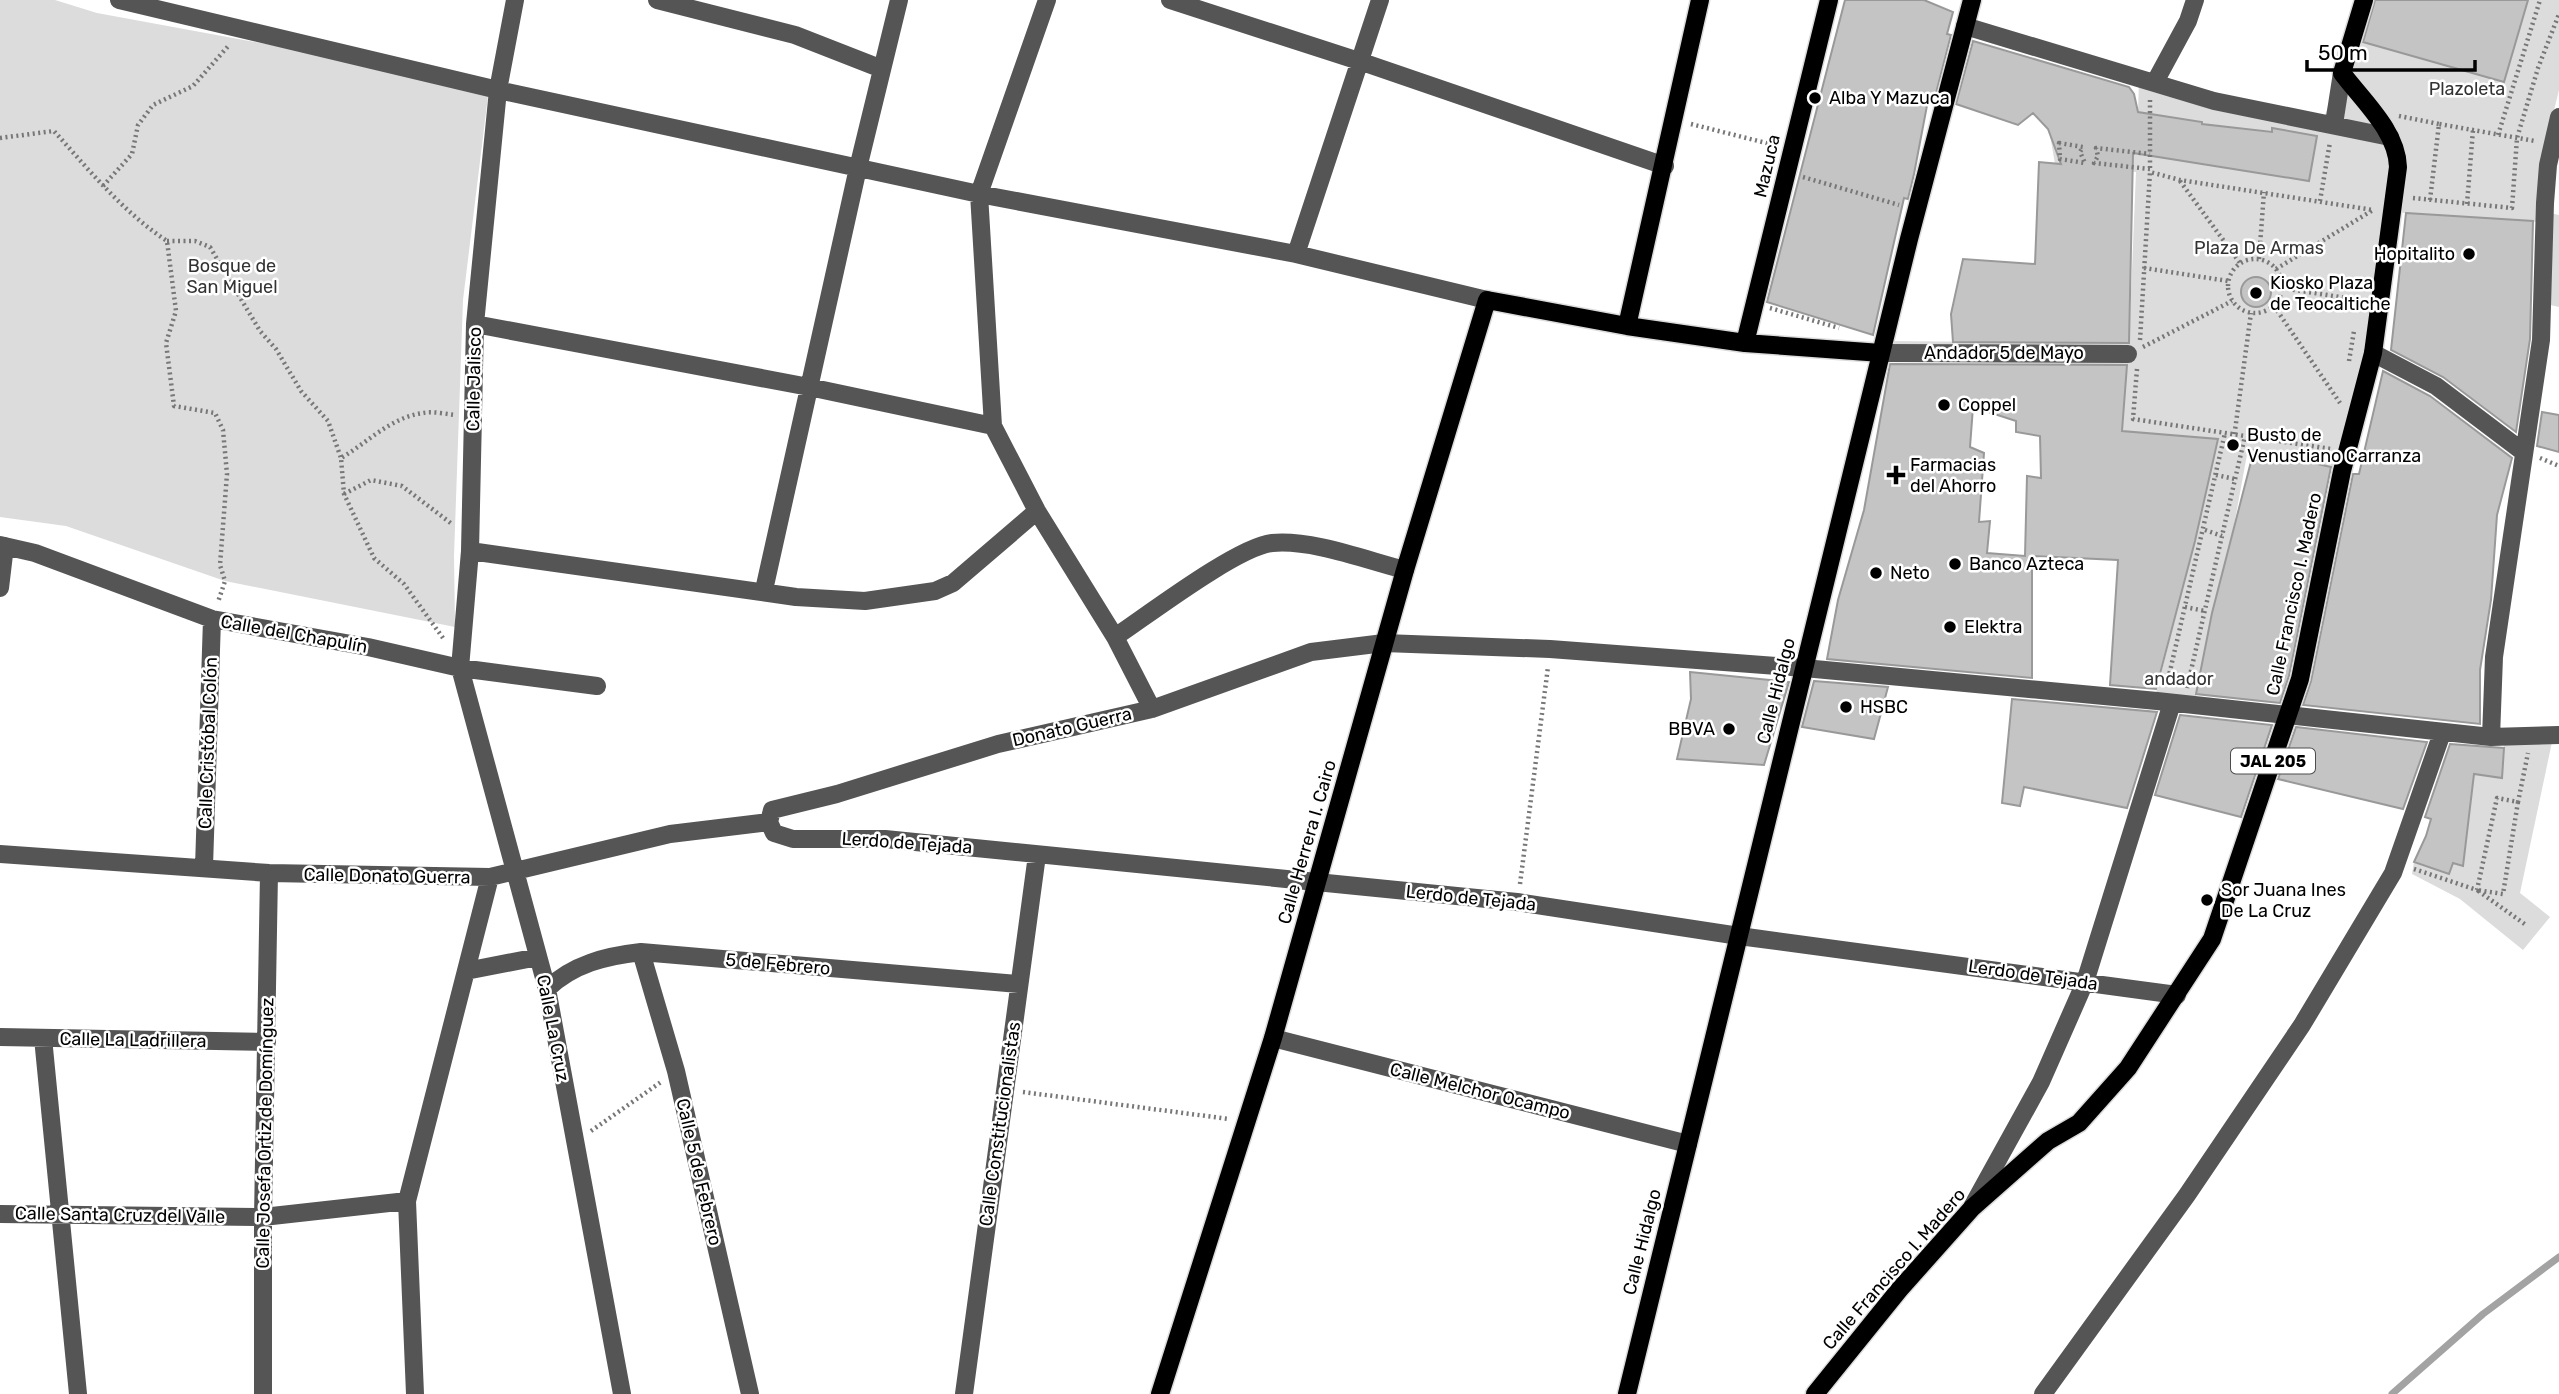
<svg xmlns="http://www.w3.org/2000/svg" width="2559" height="1394" font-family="Rubik,sans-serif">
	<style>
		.park { fill: #dcdcdc }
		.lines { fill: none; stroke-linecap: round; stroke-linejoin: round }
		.stream { stroke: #a3a3a3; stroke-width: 7 }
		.building { fill: #c4c4c4; stroke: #999; stroke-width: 2; fill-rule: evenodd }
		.major-casing { stroke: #dbdbdb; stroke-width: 21 }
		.path { stroke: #777; stroke-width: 4.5; stroke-dasharray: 2 3.5; stroke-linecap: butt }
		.minor { stroke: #555; stroke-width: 18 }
		.major { stroke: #000; stroke-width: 18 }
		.poi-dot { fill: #000; stroke: #fff; stroke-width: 2.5 }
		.labels { text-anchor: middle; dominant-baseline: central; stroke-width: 5; stroke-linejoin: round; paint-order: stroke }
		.shield { fill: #fff; stroke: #4c4c4c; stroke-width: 2 }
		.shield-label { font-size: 16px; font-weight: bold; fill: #000 }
		.park-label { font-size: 18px; fill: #333; stroke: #fff }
		.poi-label { font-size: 18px; fill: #000; stroke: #fff; text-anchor: start }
		.street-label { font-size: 18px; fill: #000; stroke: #fff }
	</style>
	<rect width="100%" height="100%" fill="#fff"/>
	<path class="park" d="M0 0H55L97 13 282 47 488 96 463 300 454 556 455 627 225 581 66 526 0 517Z
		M2364 0H2559V90L2546 143 2537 222 2392 212 2342 471 2248 449 2233 531 2194 705 2154 701 2195 541 2218 439 2122 431 2126 365 1879 361 1884 341 2129 343 2136 172 2055 164 2050 135 2137 150 2139 78 2323 121Z
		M2550 213 2559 215V307L2546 304Z
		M2552 742 2520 893 2550 917 2523 950 2460 899 2412 874 2414 862 2449 873 2453 863 2463 866 2474 774 2502 778 2504 743Z"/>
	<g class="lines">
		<path class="stream" d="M2392 1394 2483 1314 2559 1257"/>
	</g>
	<path class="building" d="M1845 0H1924L1953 12 1947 34 1951 35 1935 97 1929 95 1914 174 1908 199 1904 198 1873 335 1767 302Z
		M2375 0H2528L2504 82 2363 42Z
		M1973 41 2129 87 2134 94 2138 112 2202 122V124L2272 132V128L2317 136 2309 181 2133 153 2129 343 1953 342 1951 314 1963 259 2035 264 2039 162 2061 164 2048 129 2033 113 2018 125 1956 104Z
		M2406 213 2533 221 2530 339 2516 432 2443 377 2391 350Z
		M2241 292a15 15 0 1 1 30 0a15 15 0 1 1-30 0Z
		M1890 364 2127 365 2122 431 2218 439 2195 541 2156 689 2110 685 2118 560 2030 556 2032 557V678L1827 659 1838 600 1864 510ZM1973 407 2016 421V432L2040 436 2041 478 2027 476 2025 556 1987 553 1990 521 1979 522 1984 453 1970 447Z
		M2383 371 2430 396 2512 458 2497 515 2491 600 2480 670V724L2303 705 2311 681 2353 474H2359Z
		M2542 412 2559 415V452L2537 446Z
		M2254 450 2331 467 2289 676 2280 703 2196 694 2212 613Z
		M1690 672 1789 682 1764 765 1677 759 1691 699Z
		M1814 681 1888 687 1874 739 1802 727Z
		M2012 699 2157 712 2127 808 2024 787 2020 806 2002 803Z
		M2180 715 2272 725 2241 817 2155 795Z
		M2296 727 2427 742 2403 809 2278 779Z
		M2450 744 2504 748 2502 778 2474 774 2463 866 2453 863 2449 874 2414 862 2426 836 2431 819 2425 817Z"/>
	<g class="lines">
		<g class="major-casing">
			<path id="major" d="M1627 326 1700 0
				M1745 343 1829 0
				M1160 1394 1273 1038 1405 570 1487 300 1627 326 1745 343 1881 353
				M1627 1394 1909 239 1972 0
				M1815 1394 1899 1290 1972 1208 2048 1141 2079 1123 2128 1068 2212 939 2300 679 2342 471 2373 353 2398 167C2397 131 2363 101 2342 73L2364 0"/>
		</g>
		<path class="path" d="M2150 100V171
			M2399 116 2439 124
			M1691 124 1774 145
			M2498 135 2540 0
			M0 138 54 131C89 170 123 212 167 241L176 311 166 343 174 406 215 413 223 430 227 474 220 565 225 581 218 602
			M2059 143 2083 147 2080 152 2085 163 2060 159Z
			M2150 169 2094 163 2098 156 2096 148 2150 154
			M1803 177 1899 205
			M2180 181 2240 263
			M103 186 132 154 138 125 153 105 193 86 230 44
			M2413 198 2512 208 2517 138 2538 68 2559 14
			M2430 200 2439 124 2535 141
			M2320 201 2330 142
			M2467 204 2473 130
			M167 241H195L210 247 260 331 276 349 301 391 328 421 341 458
			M2228 286a27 27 0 1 1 54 0a27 27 0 1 1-54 0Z
			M2259 259 2264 192
			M2144 268 2228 281
			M2276 269 2373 210
			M2282 288 2359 300
			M2274 306 2340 403
			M1770 308 1839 328
			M2140 340 2150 172 2180 180 2373 210
			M2143 347 2232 301
			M2349 361 2354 331
			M2137 369 2133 419 2331 449
			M2233 445 2251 313
			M2540 458 2559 466
			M2216 475 2235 479
			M344 494 371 480 402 486 452 524
			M2205 530 2222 536
			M2185 607 2205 611
			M443 638 404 584 374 558 344 494 341 458C367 443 391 417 423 413 433 411 446 414 456 415
			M2170 675 2189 678
			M2167 684 2225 433
			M2187 688 2245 436
			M2518 802 2503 894 2477 890 2526 925
			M2414 869 2477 890 2497 798 2518 802 2528 753
			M1520 884 1548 667
			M1023 1092 1229 1119
			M591 1131 661 1082"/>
		<path class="minor" d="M119 0 498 90 979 194 1296 254 1487 300
			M515 0 498 90 475 324 470 551 460 668 547 989 622 1394
			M657 0 795 35 882 69
			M1047 0 979 194 993 426 1037 511 1115 637 1152 709
			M1170 0 1365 63 1665 166
			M1965 26 2214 101 2390 137
			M2155 82 2188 21 2195 0
			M2334 124 2342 73
			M1296 254 1380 0
			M475 324 809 387 993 426
			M1881 353 2128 354
			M2373 353 2436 386 2522 451
			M0 545 35 553 212 619 368 647 460 668 597 686
			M470 551 796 597 865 601 935 591 953 583 1037 511
			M0 588 5 546
			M764 590 858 168 899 0
			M1115 637C1148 615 1237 547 1272 543 1311 539 1366 560 1405 570
			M2491 737 2494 657 2541 340 2545 203 2548 165 2559 117
			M769 822 772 810 837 794 998 744 1152 709 1311 652 1384 643 1550 649 1804 668 2157 701 2491 737 2559 735
			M769 822 774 833 793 839H885L1517 902 1739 936 2177 995
			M0 854 269 873 490 877 670 834 769 822
			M204 867 212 619
			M641 952 676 1071 750 1394
			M466 971 538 957
			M547 989C573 964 606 956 641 952L1019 984
			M0 1037 267 1042
			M43 1038 78 1394
			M1273 1038 1688 1144
			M1973 1205 2041 1082 2085 982 2172 703
			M0 1214 263 1217 407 1201
			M263 1394V1217L269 873
			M415 1394 407 1201 490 877
			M964 1394 1037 855
			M2043 1394 2187 1195 2302 1025 2393 873 2442 733"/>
		<use href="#major" class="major"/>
	</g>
	<g class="poi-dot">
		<circle cx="1815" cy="98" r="7"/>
		<circle cx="2469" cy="254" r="7"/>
		<circle cx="2256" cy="293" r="7"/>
		<circle cx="1944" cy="405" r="7"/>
		<circle cx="2233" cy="445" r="7"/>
		<path d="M1892.5 464.5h7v7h7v7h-7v7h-7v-7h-7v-7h7z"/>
		<circle cx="1955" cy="564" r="7"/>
		<circle cx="1876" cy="573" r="7"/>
		<circle cx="1950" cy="627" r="7"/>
		<circle cx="1846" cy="707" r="7"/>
		<circle cx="1729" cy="729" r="7"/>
		<circle cx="2207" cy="900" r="7"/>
	</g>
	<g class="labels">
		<rect class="shield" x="2231" y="748.5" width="84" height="25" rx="5"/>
		<g class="shield-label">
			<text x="2273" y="761">JAL 205</text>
		</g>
		<g class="park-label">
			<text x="2467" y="89">Plazoleta</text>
			<text x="2259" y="248">Plaza De Armas</text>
			<text x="232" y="266">Bosque de<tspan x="232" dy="21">San Miguel</tspan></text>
			<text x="2179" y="679">andador</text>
		</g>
		<g class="poi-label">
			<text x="1829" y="98">Alba Y Mazuca</text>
			<text x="2455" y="254" text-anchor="end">Hopitalito</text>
			<text x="2270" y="283">Kiosko Plaza<tspan x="2270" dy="21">de Teocaltiche</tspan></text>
			<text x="1958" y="405">Coppel</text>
			<text x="2247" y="435">Busto de<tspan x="2247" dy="21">Venustiano Carranza</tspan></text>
			<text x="1910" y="465">Farmacias<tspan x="1910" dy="21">del Ahorro</tspan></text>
			<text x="1969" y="564">Banco Azteca</text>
			<text x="1890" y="573">Neto</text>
			<text x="1964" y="627">Elektra</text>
			<text x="1860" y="707">HSBC</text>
			<text x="1715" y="729" text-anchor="end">BBVA</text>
			<text x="2221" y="890">Sor Juana Ines<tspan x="2221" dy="21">De La Cruz</tspan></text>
		</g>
		<g class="street-label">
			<text transform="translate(1767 166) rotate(-77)">Mazuca</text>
			<text x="2004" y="353">Andador 5 de Mayo</text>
			<text transform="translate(474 379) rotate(-89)">Calle Jalisco</text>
			<text transform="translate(2294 594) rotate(-78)">Calle Francisco I. Madero</text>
			<text transform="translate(294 634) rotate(10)">Calle del Chapulín</text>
			<text transform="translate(1776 691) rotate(-76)">Calle Hidalgo</text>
			<text transform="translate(1072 727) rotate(-13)">Donato Guerra</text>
			<text transform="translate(208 743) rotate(-88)">Calle Cristóbal Colón</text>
			<text transform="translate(1307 842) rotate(-74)">Calle Herrera I. Cairo</text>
			<text transform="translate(907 843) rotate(4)">Lerdo de Tejada</text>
			<text transform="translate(387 876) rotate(1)">Calle Donato Guerra</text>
			<text transform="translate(1471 898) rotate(6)">Lerdo de Tejada</text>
			<text transform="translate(778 964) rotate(5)">5 de Febrero</text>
			<text transform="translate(2033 975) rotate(8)">Lerdo de Tejada</text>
			<text transform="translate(553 1028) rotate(79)">Calle La Cruz</text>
			<text transform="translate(133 1040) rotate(1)">Calle La Ladrillera</text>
			<text transform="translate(1480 1091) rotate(14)">Calle Melchor Ocampo</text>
			<text transform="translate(1000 1124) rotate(-82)">Calle Constitucionalistas</text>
			<text transform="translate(265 1133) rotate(-89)">Calle Josefa Ortiz de Domínguez</text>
			<text transform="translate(699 1172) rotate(77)">Calle 5 de Febrero</text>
			<text transform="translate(120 1215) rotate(1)">Calle Santa Cruz del Valle</text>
			<text transform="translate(1642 1242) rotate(-76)">Calle Hidalgo</text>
			<text transform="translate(1894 1269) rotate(-49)">Calle Francisco I. Madero</text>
		</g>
	</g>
	<path d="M2307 60v10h168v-10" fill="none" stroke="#000000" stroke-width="3.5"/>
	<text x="2318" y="60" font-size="21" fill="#000000" stroke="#ffffff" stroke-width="5" paint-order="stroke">50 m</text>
</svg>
